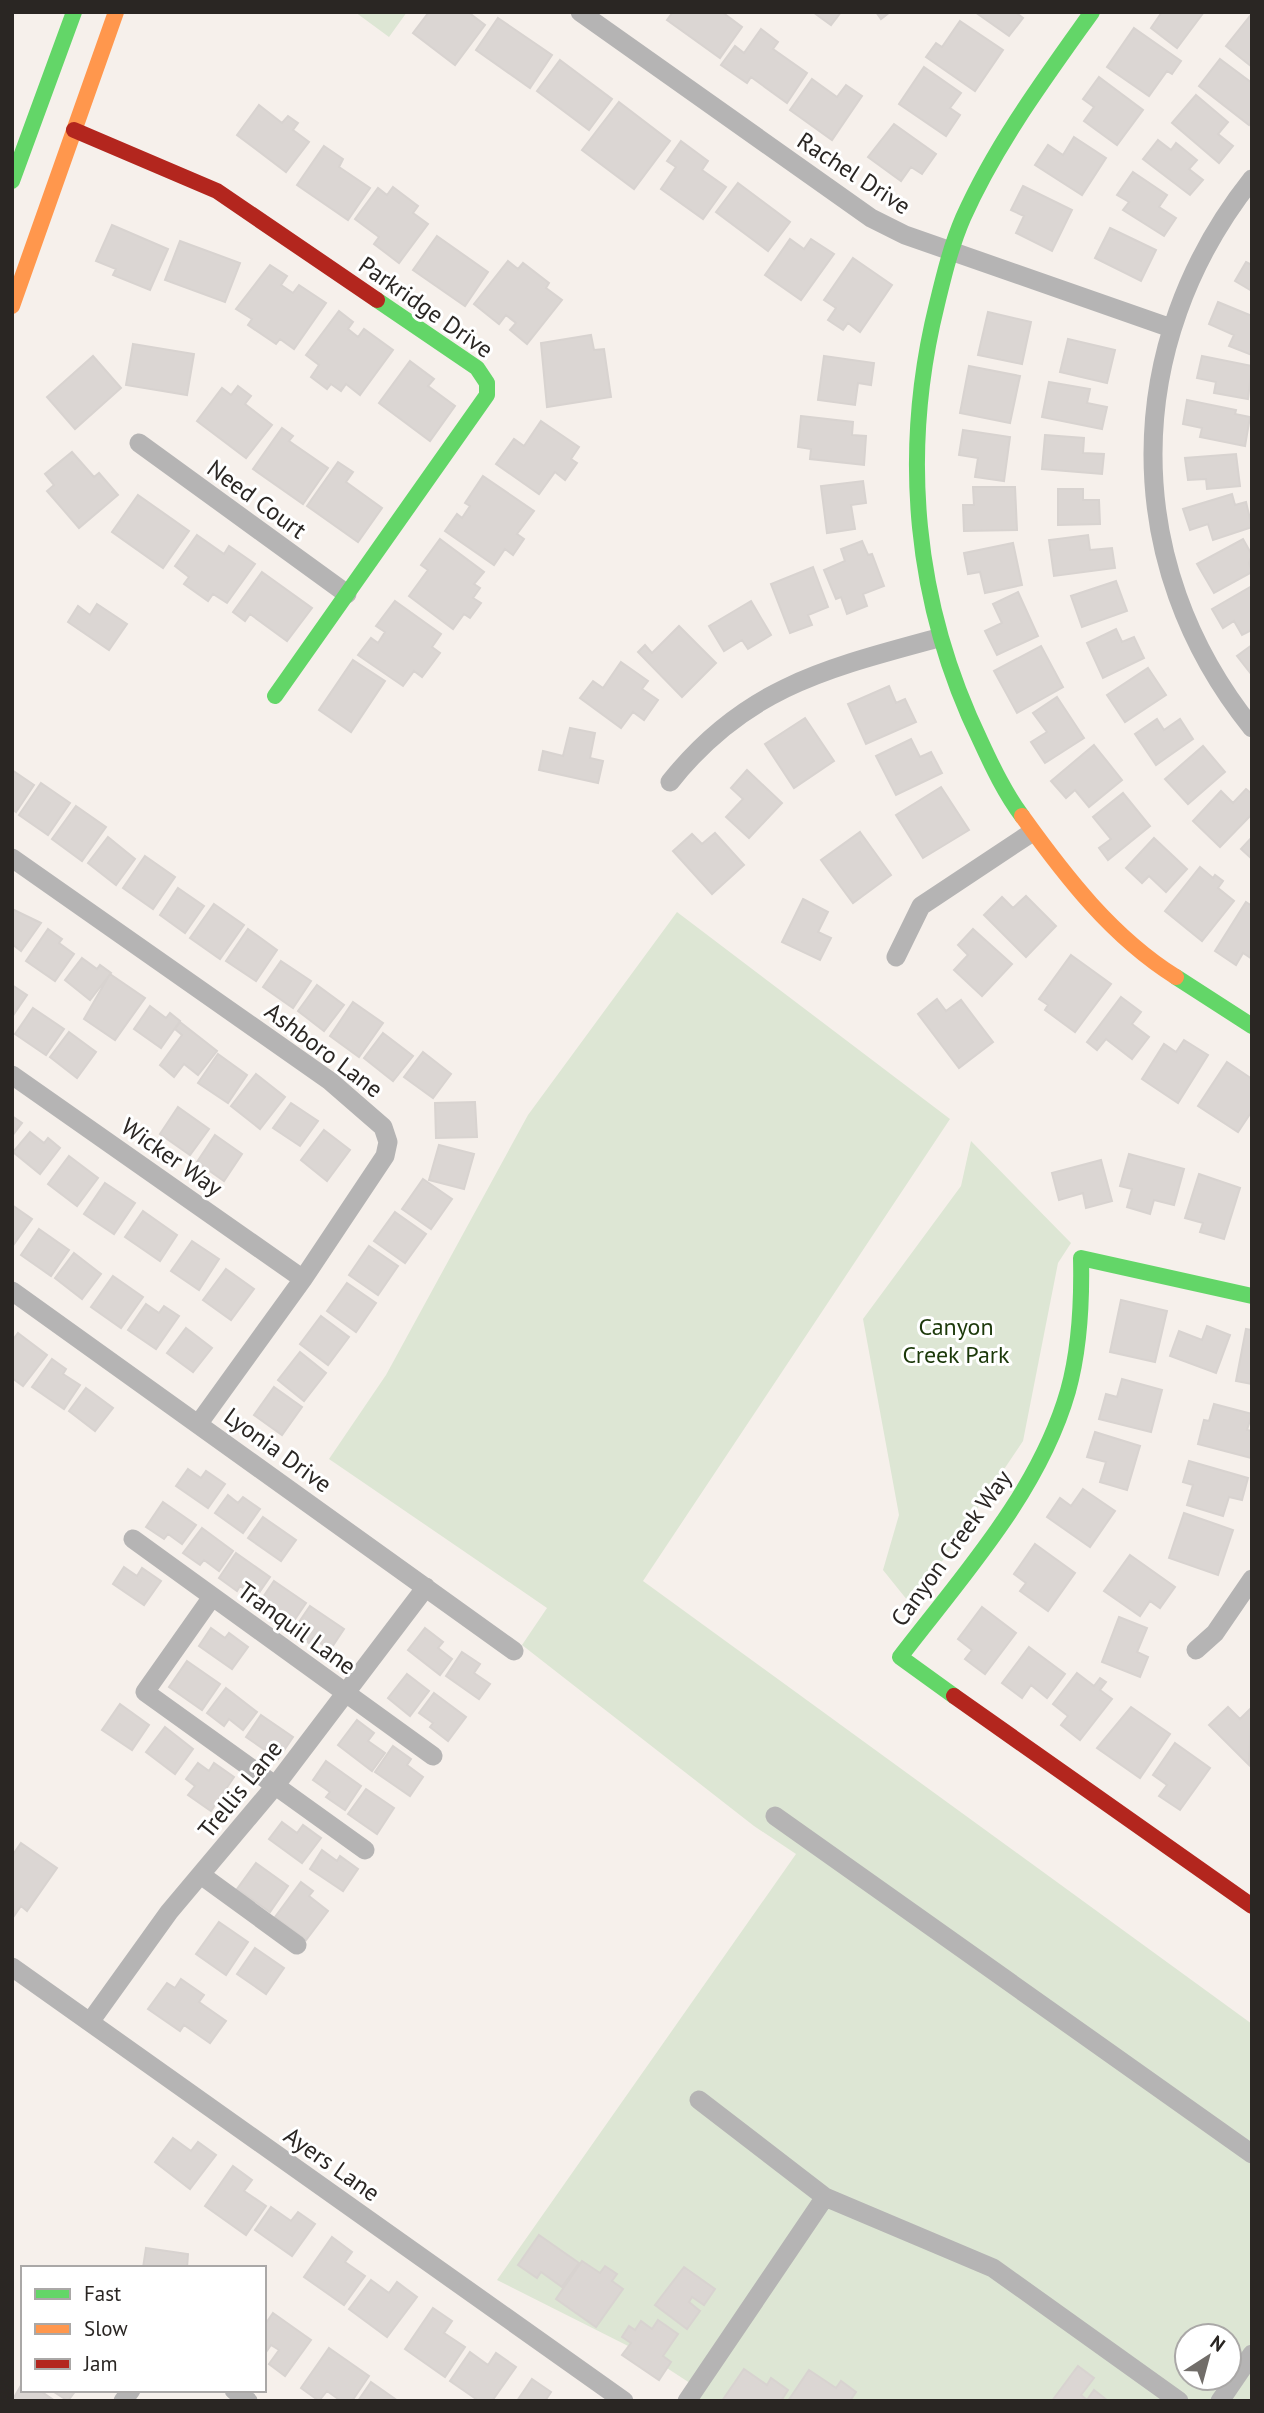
<svg xmlns="http://www.w3.org/2000/svg" width="1264" height="2413" font-family="'PT Sans',sans-serif">
	<style>
		.green { fill: #dde6d4; fill-rule: evenodd }
		.building { fill: #dbd6d3; stroke: #d8d3d0; stroke-width: 2 }
		.lines { fill: none; stroke-linecap: round; stroke-linejoin: round }
		.street { stroke: #b5b4b4; stroke-width: 19 }
		.fast { stroke: #63d668; stroke-width: 16 }
		.slow { stroke: #ff974d; stroke-width: 16 }
		.jam { stroke: #b3261e; stroke-width: 16 }
		.labels { text-anchor: middle; dominant-baseline: central; stroke-width: 6; stroke-linejoin: round; paint-order: stroke }
		.street-label { font-size: 24px; fill: #2a2623; stroke: #fff }
		.park-label { font-size: 24px; fill: #1c390a; stroke: #fff }
	</style>
	<rect width="100%" height="100%" fill="#f6f0eb"/>
	<path class="green" d="M355 12H407L389 37Z
		M677 912 950 1119 643 1581 1252 2024V2401H688L696 2387 650 2357 497 2280 796 1854 754 1826 522 1645 547 1608 329 1459 386 1375 528 1115ZM1187 2336H1229V2378H1187Z
		M971 1141 1071 1243 1058 1263 1023 1441 912 1606 883 1570 899 1515 863 1319 961 1186Z"/>
	<path class="building" d="M429 12H468L485 25 455 65 413 33Z
		M673 12H722L742 27 720 58 667 20Z
		M813 12H841L831 25Z
		M876 12H890L881 19Z
		M975 12H1015L1023 18 1009 36Z
		M1204 12 1177 48 1151 28 1162 12Z
		M1250 16 1252 18V67L1226 46Z
		M498 18 552 55 530 88 476 50Z
		M960 21 1003 50 975 91 926 57 936 43 942 47Z
		M1134 28 1181 61 1172 74 1167 71 1149 96 1107 67Z
		M761 29 778 42 773 49 807 73 787 103 751 77 747 83 721 65 735 46 744 53Z
		M1220 59 1252 83V121L1249 125 1199 86Z
		M560 60 612 99 589 130 537 91Z
		M924 67 961 93 950 108 960 115 946 136 899 104Z
		M1099 77 1143 110 1117 145 1084 121 1094 107 1083 99Z
		M812 79 837 97 846 85 862 96 832 140 790 110Z
		M1196 95 1228 122 1218 134 1233 146 1219 163 1172 123Z
		M619 102 670 141 634 189 582 150Z
		M259 105 282 123 288 116 298 123 293 130 309 142 286 172 237 135Z
		M894 124 936 154 922 174 911 167 901 181 868 157Z
		M1074 137 1106 158 1082 195 1035 165 1048 145 1063 155Z
		M1158 140 1171 150 1176 143 1197 160 1189 169 1203 180 1190 195 1143 159Z
		M681 141 708 161 702 170 726 187 703 219 661 189 676 167 667 161Z
		M324 146 343 159 339 167 370 188 348 220 297 185Z
		M1133 172 1167 195 1159 207 1176 218 1164 236 1123 210 1129 202 1117 195Z
		M738 183 790 222 768 251 716 212Z
		M1023 186 1072 210 1052 251 1016 233 1024 216 1011 210Z
		M393 187 418 206 413 213 428 224 399 263 374 244 379 237 355 219 378 188 387 195Z
		M112 225 168 249 150 290 113 275 116 269 96 261Z
		M1110 228 1156 250 1141 281 1095 258Z
		M437 236 488 272 465 306 413 270Z
		M790 239 804 249 811 239 834 254 801 300 765 275Z
		M180 241 240 263 225 302 165 280Z
		M853 258 892 285 860 332 848 323 843 330 828 320 836 308 824 300Z
		M508 261 518 269 523 263 549 283 546 288 562 300 527 344 510 330 516 323 506 315 499 324 474 304Z
		M1246 262 1252 265V291L1235 281Z
		M270 265 287 276 281 285 293 293 299 285 326 303 294 349 280 339 276 344 248 325 252 319 236 309Z
		M1218 302 1252 316V355L1229 346 1234 335 1209 324Z
		M339 311 353 322 348 329 358 337 364 329 393 350 360 395 346 384 341 391 331 384 327 389 311 377 319 365 306 355Z
		M988 312 1031 322 1022 364 978 355Z
		M591 335 594 350 604 349 611 397 547 407 541 343Z
		M1068 339 1115 350 1107 383 1060 372Z
		M133 344 194 354 187 395 126 385Z
		M93 356 121 388 75 429 47 397Z
		M824 356 874 363 871 385 858 383 855 405 818 400Z
		M1202 356 1252 366 1248 399 1214 393 1216 382 1197 378Z
		M410 361 434 379 428 386 455 406 430 441 379 403Z
		M969 366 1020 376 1010 423 960 413Z
		M1049 382 1090 389 1087 403 1107 407 1102 429 1042 417Z
		M238 386 251 396 245 404 272 425 246 458 197 421 222 388 231 395Z
		M1187 400 1236 410 1235 414 1250 417 1245 446 1200 437 1202 428 1183 424Z
		M801 416 853 422 852 435 866 436 864 465 810 459 811 449 798 447Z
		M541 421 579 447 571 459 577 463 565 480 555 472 539 494 496 464 514 439 524 446Z
		M282 428 293 436 289 441 328 468 303 504 253 469Z
		M963 430 1010 437 1004 481 975 477 978 458 959 455Z
		M1045 435 1084 438 1083 453 1104 454 1102 474 1042 469Z
		M72 452 94 477 99 473 118 495 79 528 47 491 54 485 45 474Z
		M1236 454 1240 486 1207 489 1206 479 1188 480 1185 458Z
		M338 462 353 472 346 482 382 508 358 542 307 506Z
		M483 476 534 511 517 534 524 539 513 555 505 549 494 565 445 531 457 514 462 518 470 506 465 503Z
		M863 481 866 503 851 505 855 529 827 533 821 486Z
		M973 487H1015L1017 530 964 531 963 505H974Z
		M1058 489H1083V500H1099L1100 524 1058 525Z
		M1232 494 1235 505 1246 502 1252 527 1213 540 1208 524 1190 530 1183 509Z
		M138 495 189 531 163 568 112 532Z
		M197 535 224 554 229 546 255 564 227 603 213 594 208 601 184 584 189 577 175 566Z
		M1088 535 1090 550 1112 548 1115 568 1054 576 1049 540Z
		M440 539 484 572 474 584 480 588 473 598 481 603 470 618 464 614 453 629 409 596 428 570 421 565Z
		M1243 539 1252 555 1249 563 1252 572 1214 593 1197 564Z
		M862 541 868 555 872 554 884 586 863 594 867 606 847 614 841 597 836 599 824 570 845 561 841 549Z
		M1013 543 1022 585 985 593 980 572 968 574 964 553Z
		M813 567 828 607 808 615 812 625 790 633 771 584Z
		M262 572 312 608 287 641 250 614 245 621 233 612Z
		M1116 581 1127 611 1082 627 1071 596Z
		M1252 586V630L1242 635 1234 621 1223 628 1212 609Z
		M1018 592 1038 636 997 655 985 631 1002 623 993 604Z
		M395 601 441 634 432 647 440 653 422 677 414 671 403 686 358 655 371 638 378 643 385 632 376 626Z
		M751 601 771 635 748 649 742 640 724 651 709 626Z
		M97 604 127 624 109 650 68 622 78 606 90 615Z
		M679 626 716 663 682 697 638 652 645 645 652 653Z
		M1116 629 1122 642 1134 637 1144 658 1103 678 1087 643Z
		M1252 645V675L1237 656Z
		M1041 646 1063 687 1017 713 994 671Z
		M353 660 385 681 351 732 319 710Z
		M621 662 648 681 642 689 658 700 644 720 633 712 621 728 580 698 593 681 603 688Z
		M1148 668 1166 695 1125 722 1107 695Z
		M889 686 896 703 905 699 916 722 866 744 848 704Z
		M1057 697 1084 738 1045 763 1031 742 1047 732 1033 713Z
		M805 718 834 761 794 788 765 744Z
		M1157 719 1164 730 1180 719 1193 739 1156 765 1135 734Z
		M570 728 595 733 590 758 603 761 598 783 539 770 543 751 563 756Z
		M911 739 920 757 931 752 942 773 896 795 876 756Z
		M1094 745 1122 780 1089 807 1075 790 1066 798 1051 781Z
		M1203 746 1225 772 1188 804 1165 779Z
		M12 770 34 785 16 812 12 809Z
		M747 770 782 803 749 838 726 817 743 799 731 788Z
		M41 783 70 803 48 835 19 815Z
		M941 787 969 830 923 858 896 815Z
		M1246 789 1252 794V814L1220 847 1193 821 1221 791 1233 803Z
		M1123 793 1150 826 1108 860 1099 848 1111 839 1093 817Z
		M76 806 106 827 82 861 52 839Z
		M860 832 891 875 853 903 821 860Z
		M715 833 744 865 712 894 673 851 692 834 702 844Z
		M108 837 135 859 116 885 88 863Z
		M1252 837V859L1241 849Z
		M1154 838 1187 869 1166 892 1149 876 1142 883 1126 868Z
		M145 856 175 877 153 909 123 888Z
		M1200 867 1213 878 1215 875 1223 881 1218 888 1234 901 1202 941 1165 911Z
		M178 888 204 906 185 933 160 915Z
		M1026 896 1056 926 1026 957 984 915 1002 897 1013 908Z
		M803 899 828 912 818 932 831 938 820 960 782 942Z
		M1246 902 1252 906V959L1243 953 1236 965 1215 951Z
		M214 904 244 925 220 959 190 938Z
		M12 909 41 923 21 951 12 944Z
		M48 929 62 939 59 943 74 954 55 981 26 961Z
		M248 929 277 950 256 981 226 961Z
		M973 929 1012 964 982 996 954 970 968 955 958 945Z
		M1071 955 1111 984 1075 1032 1045 1010 1048 1005 1039 999Z
		M82 958 97 969 100 965 111 973 90 1000 65 980Z
		M281 961 311 981 293 1008 263 987Z
		M110 974 145 998 115 1040 84 1019Z
		M12 985 27 995 12 1017Z
		M317 985 344 1005 324 1031 298 1011Z
		M1121 997 1141 1012 1132 1024 1149 1037 1132 1059 1106 1039 1097 1050 1087 1042Z
		M937 999 946 1011 961 1000 993 1042 959 1068 918 1014Z
		M353 1002 383 1023 359 1057 330 1036Z
		M150 1006 166 1018 170 1013 180 1021 161 1048 134 1029Z
		M33 1008 64 1029 46 1055 15 1034Z
		M180 1022 217 1051 198 1075 184 1064 174 1077 160 1065 182 1035 175 1029Z
		M69 1032 96 1052 77 1078 50 1057Z
		M383 1033 413 1056 393 1081 364 1058Z
		M1184 1040 1208 1055 1178 1103 1142 1079 1164 1044 1176 1052Z
		M423 1052 451 1074 433 1098 404 1077Z
		M218 1054 247 1075 228 1103 198 1083Z
		M1227 1062 1252 1079V1111L1238 1132 1198 1106Z
		M256 1074 285 1097 260 1129 231 1106Z
		M475 1102 477 1137 436 1138 435 1103Z
		M291 1103 318 1121 300 1146 273 1128Z
		M178 1107 209 1129 190 1155 160 1134Z
		M12 1116 22 1123 12 1136Z
		M324 1130 350 1150 327 1181 301 1160Z
		M30 1132 44 1143 48 1138 60 1148 40 1174 13 1152Z
		M215 1135 242 1154 224 1181 197 1162Z
		M439 1145 474 1154 464 1189 429 1180Z
		M1129 1154 1184 1169 1174 1205 1154 1200 1150 1214 1127 1207 1132 1189 1120 1186Z
		M69 1156 98 1178 77 1206 48 1184Z
		M1101 1160 1112 1201 1086 1208 1083 1193 1059 1200 1052 1173Z
		M1199 1174 1240 1188 1224 1239 1200 1232 1203 1223 1185 1218Z
		M423 1179 452 1199 431 1229 402 1209Z
		M105 1183 135 1203 114 1234 84 1214Z
		M12 1205 32 1219 12 1247Z
		M143 1211 177 1235 160 1261 125 1237Z
		M395 1212 426 1234 405 1263 374 1241Z
		M39 1229 69 1250 51 1276 21 1255Z
		M192 1241 219 1259 199 1290 171 1271Z
		M369 1246 398 1266 378 1295 349 1275Z
		M74 1253 101 1274 82 1299 55 1278Z
		M226 1269 254 1289 231 1320 203 1300Z
		M113 1276 143 1297 121 1328 91 1307Z
		M347 1283 376 1303 356 1332 327 1311Z
		M1121 1300 1167 1311 1155 1362 1110 1352Z
		M146 1304 159 1313 164 1306 179 1316 156 1349 128 1330Z
		M321 1316 349 1337 328 1365 300 1344Z
		M1207 1326 1230 1335 1216 1373 1170 1356 1179 1331 1202 1340Z
		M186 1328 212 1348 193 1372 167 1353Z
		M1246 1329 1252 1330V1384L1236 1381Z
		M18 1333 47 1355 23 1386 12 1378V1341Z
		M300 1352 326 1373 304 1401 278 1380Z
		M52 1359 66 1369 63 1374 80 1385 64 1409 32 1387Z
		M1122 1379 1162 1390 1151 1432 1099 1419 1106 1394 1117 1397Z
		M274 1387 302 1407 282 1435 254 1415Z
		M86 1388 113 1408 95 1431 69 1411Z
		M1214 1404 1252 1414 1247 1430 1252 1431 1251 1458 1198 1444 1204 1420 1209 1421Z
		M1095 1432 1140 1446 1127 1490 1100 1482 1106 1462 1087 1457Z
		M1189 1461 1248 1478 1242 1500 1229 1497 1223 1516 1187 1505 1193 1485 1183 1482Z
		M188 1469 201 1478 206 1471 225 1484 208 1508 176 1486Z
		M1083 1489 1115 1511 1090 1547 1047 1517 1060 1498 1071 1506Z
		M228 1495 238 1503 243 1497 260 1509 243 1533 215 1513Z
		M163 1502 196 1525 182 1544 168 1534 164 1539 146 1527Z
		M1184 1513 1233 1530 1218 1575 1169 1558Z
		M263 1517 296 1540 281 1561 248 1538Z
		M202 1528 233 1551 219 1571 204 1560 200 1565 183 1553Z
		M1035 1544 1075 1573 1048 1611 1020 1591 1026 1583 1014 1574Z
		M236 1553 270 1577 256 1597 240 1586 237 1591 219 1578Z
		M1130 1555 1175 1587 1160 1608 1150 1601 1140 1616 1104 1591Z
		M124 1567 137 1576 142 1568 161 1581 144 1605 113 1584Z
		M274 1581 306 1603 291 1625 259 1603Z
		M310 1606 344 1629 330 1650 313 1638 309 1643 293 1631Z
		M982 1607 1016 1633 985 1674 965 1659 972 1650 958 1639Z
		M1119 1617 1147 1628 1137 1652 1148 1657 1140 1677 1102 1662Z
		M211 1628 225 1638 229 1633 248 1647 232 1669 199 1646Z
		M425 1628 443 1642 438 1648 452 1659 440 1675 408 1650Z
		M1029 1647 1065 1674 1047 1698 1031 1685 1022 1698 1002 1683Z
		M462 1652 480 1664 474 1673 490 1684 479 1699 446 1676Z
		M187 1661 220 1684 202 1710 169 1687Z
		M1077 1673 1094 1686 1100 1678 1106 1682 1100 1690 1112 1699 1080 1740 1061 1725 1068 1716 1053 1704Z
		M407 1674 429 1691 410 1716 388 1698Z
		M226 1688 257 1712 243 1730 229 1719 224 1726 207 1713Z
		M434 1693 466 1717 448 1741 430 1727 433 1723 419 1713Z
		M120 1704 149 1725 132 1750 102 1730Z
		M1131 1707 1170 1734 1140 1778 1097 1748Z
		M1228 1707 1240 1719 1252 1707 1249 1765 1209 1725Z
		M261 1715 293 1737 278 1759 246 1737Z
		M357 1720 374 1733 368 1741 385 1753 372 1771 338 1745Z
		M165 1727 193 1749 175 1774 146 1752Z
		M1175 1743 1210 1768 1180 1810 1159 1796 1167 1785 1153 1775Z
		M393 1746 411 1759 407 1765 423 1777 410 1796 375 1772Z
		M326 1761 361 1786 345 1810 326 1797 330 1792 313 1780Z
		M198 1763 209 1771 214 1763 234 1777 211 1811 188 1795 195 1786 186 1779Z
		M366 1789 394 1808 377 1834 348 1814Z
		M282 1822 297 1833 303 1825 321 1838 302 1863 269 1839Z
		M21 1843 57 1868 27 1911 21 1906 14 1916 12 1856Z
		M322 1850 337 1861 340 1856 358 1869 343 1891 310 1869Z
		M256 1863 288 1886 270 1912 237 1889Z
		M301 1882 313 1891 309 1896 328 1911 306 1940 275 1917Z
		M219 1922 248 1942 226 1975 196 1954Z
		M255 1948 284 1968 266 1994 237 1974Z
		M181 1979 204 1995 199 2002 226 2021 210 2043 184 2025 180 2031 148 2009 167 1983 175 1988Z
		M173 2138 191 2151 198 2142 216 2155 190 2189 155 2162Z
		M233 2166 252 2180 244 2191 266 2206 246 2235 205 2206Z
		M271 2207 291 2221 298 2212 315 2224 292 2256 255 2230Z
		M539 2235 579 2263 562 2287 541 2272 537 2278 518 2265Z
		M332 2237 352 2252 345 2262 365 2276 344 2305 304 2277Z
		M146 2248 188 2254 187 2268H143Z
		M582 2261 600 2273 605 2266 617 2274 612 2281 623 2289 596 2327 556 2299Z
		M684 2267 715 2289 704 2305 692 2297 689 2302 700 2311 687 2329 655 2305Z
		M371 2280 389 2293 397 2282 417 2297 387 2337 349 2309Z
		M433 2308 452 2321 444 2333 465 2347 445 2377 405 2349Z
		M273 2313 311 2340 285 2376 269 2364 279 2350 271 2345 264 2355V2326Z
		M658 2320 678 2334 663 2356 671 2362 659 2380 622 2355 631 2343 622 2337 629 2326 635 2330 641 2321 652 2329Z
		M329 2348 369 2376 352 2401H341L327 2391 319 2401 301 2388Z
		M470 2352 488 2365 496 2353 516 2367 492 2401H479L450 2381Z
		M1078 2366 1094 2378 1081 2395 1087 2400 1094 2390 1108 2401H1052Z
		M744 2369 767 2385 771 2378 788 2390 781 2401H722Z
		M809 2370 836 2388 841 2381 856 2392 850 2401H788Z
		M532 2379 551 2392 545 2401H517Z
		M23 2382V2390H39L52 2399 12 2401Z
		M371 2382 398 2401H358Z
		M51 2390H76L68 2401Z"/>
	<g class="lines">
		<path class="street" d="M580 12 871 218 905 235 1171 328
			M1252 179C1121 344 1119 563 1252 728
			M139 443 347 594
			M670 782C745 687 828 668 938 638
			M12 858 330 1081 383 1127 388 1142 385 1156 303 1279 199 1423
			M896 957 921 906 1031 833
			M12 1075 303 1279
			M12 1291 514 1651
			M133 1539 433 1756
			M212 1597 145 1692 365 1850
			M1196 1650 1215 1633 1252 1579
			M775 1816 1252 2154
			M201 1875 297 1945
			M12 1967 624 2401
			M90 2022 169 1912 275 1786 426 1587
			M699 2100 825 2197 993 2268 1179 2401
			M234 2390 248 2401
			M123 2401 131 2390
			M687 2401 825 2197
			M1220 2401 1252 2354"/>
		<path class="fast" d="M12 181 74 12
			M275 696 487 395V383L477 368 377 300
			M1022 816C1005 793 993 768 981 742 914 604 900 453 937 304 944 275 951 246 963 218 996 144 1045 78 1092 12
			M1176 977 1252 1026
			M954 1696 900 1657C963 1575 1039 1492 1068 1391 1080 1348 1082 1302 1081 1258L1252 1296"/>
		<path class="slow" d="M12 306 116 12
			M1022 816C1065 876 1112 937 1176 977"/>
		<path class="jam" d="M74 130 217 191 377 300
			M954 1696 1252 1906"/>
	</g>
	<g class="labels">
		<g class="street-label">
			<text transform="translate(854 173) rotate(33)">Rachel Drive</text>
			<text transform="translate(426 307) rotate(35)">Parkridge Drive</text>
			<text transform="translate(257 499) rotate(36)">Need Court</text>
			<text transform="translate(324 1050) rotate(37)">Ashboro Lane</text>
			<text transform="translate(172 1157) rotate(35)">Wicker Way</text>
			<text transform="translate(278 1450) rotate(36)">Lyonia Drive</text>
			<text transform="translate(951 1548) rotate(-54)">Canyon Creek Way</text>
			<text transform="translate(297 1628) rotate(36)">Tranquil Lane</text>
			<text transform="translate(240 1789) rotate(-51)">Trellis Lane</text>
			<text transform="translate(332 2164) rotate(35)">Ayers Lane</text>
		</g>
		<g class="park-label">
			<text x="956" y="1326">Canyon<tspan x="956" dy="28">Creek Park</tspan></text>
		</g>
	</g>
	<rect width="1264" height="2413" fill="none" stroke="#2a2623" stroke-width="28"/>
	<rect x="21" y="2266" width="245" height="126" fill="#ffffff" stroke="#aaa8a7" stroke-width="2"/>
	<rect x="35" y="2289" width="35" height="10" fill="#63d668" stroke="#aaa8a7" stroke-width="2"/>
	<text x="84" y="2301" font-size="21" fill="#2a2623">Fast</text>
	<rect x="35" y="2324" width="35" height="10" fill="#ff974d" stroke="#aaa8a7" stroke-width="2"/>
	<text x="84" y="2336" font-size="21" fill="#2a2623">Slow</text>
	<rect x="35" y="2359" width="35" height="10" fill="#b3261e" stroke="#aaa8a7" stroke-width="2"/>
	<text x="84" y="2371" font-size="21" fill="#2a2623">Jam</text>
	<g transform="translate(1208 2357) rotate(36)"><circle r="33" fill="#ffffff" stroke="#aaa8a7" stroke-width="2"/>
	<path d="M0-5L12 26L0 18L-12 26Z" fill="#716d69"/>
	<text y="-10" font-size="19" font-weight="bold" text-anchor="middle" fill="#2a2623">N</text>
	</g>
</svg>
